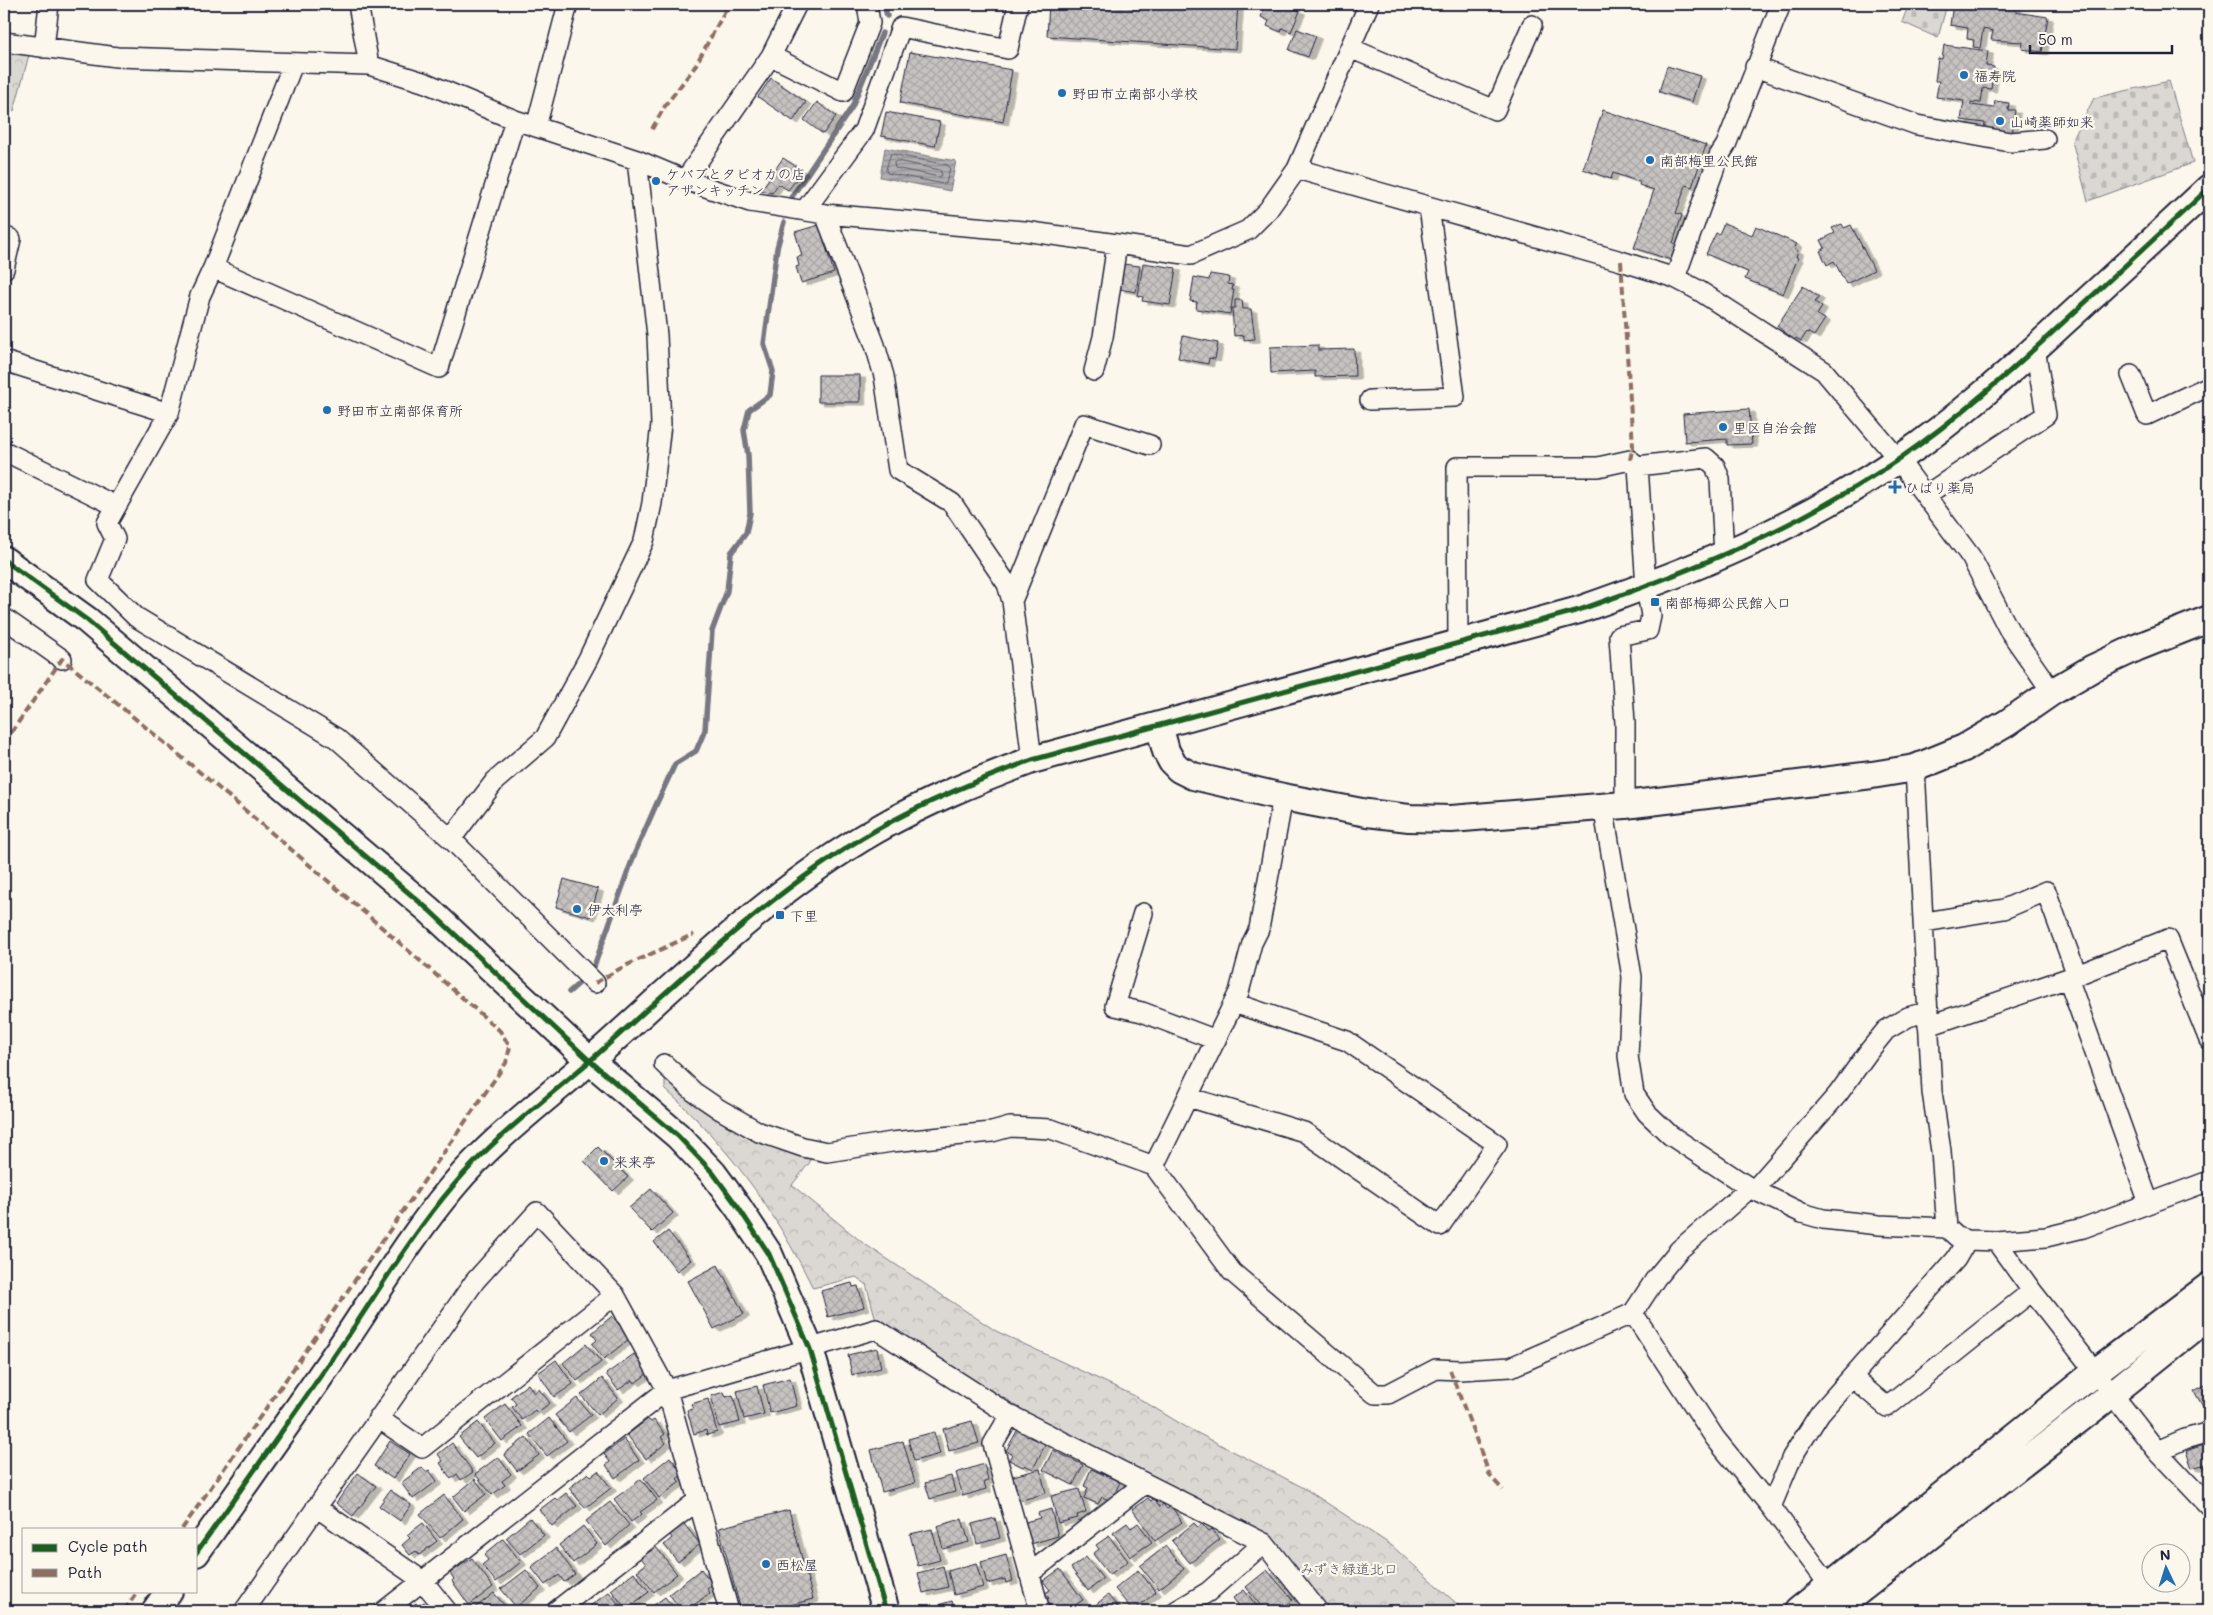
<svg xmlns="http://www.w3.org/2000/svg" width="2213" height="1615" font-family="Mali,'Klee One',sans-serif">
	<style>
		.forest { fill: url(#forest-crowns); stroke: #7e7d87 }
		.cemetery { fill: url(#cemetery-stones); stroke: #7e7d87 }
		.water { fill: url(#water-rules); stroke: #787681 }
		.lines { fill: none; stroke-linecap: round; stroke-linejoin: round }
		.shore { stroke: #5b5a6a; stroke-width: 1 }
		.stream { stroke: #787681; stroke-width: 5.5 }
		.building { fill: url(#building-cross-hatch); stroke: #22223b; filter: url(#shadow) }
		.street-casing { stroke: #22223b; stroke-width: 22 }
		.secondary-casing { stroke: #22223b; stroke-width: 30 }
		.street { stroke: #fbf7ec; stroke-width: 19 }
		.secondary { stroke: #fbf7ec; stroke-width: 26 }
		.quiet { stroke: #8d6e63; stroke-width: 4; stroke-dasharray: 8 4; stroke-linecap: butt }
		.cycleway-casing { stroke: #fbf7ec; stroke-width: 8 }
		.cycleway { stroke: #1b5e20; stroke-width: 5 }
		.poi-dot { fill: #1f6fb2; stroke: #fbf7ec; stroke-width: 2 }
		.labels { text-anchor: middle; dominant-baseline: central; stroke-width: 4.5; stroke-linejoin: round; paint-order: stroke }
		.poi-label { font-size: 14px; fill: #22223b; stroke: #fbf7ec; text-anchor: start }
		.park-label { font-size: 14px; fill: #505061; stroke: #fbf7ec }
	</style>
	<defs>
		<pattern id="forest-crowns" width="20" height="18" patternUnits="userSpaceOnUse" patternTransform="scale(1.25)"><rect width="20" height="18" fill="#dbd8d3"/><path d="M2 6a3 3 0 1 1 6 0M12 15a3 3 0 1 1 6 0" fill="none" stroke="#bcb9b6"/></pattern>
		<pattern id="cemetery-stones" width="16" height="16" patternUnits="userSpaceOnUse" patternTransform="scale(1.25)"><rect width="16" height="16" fill="#dbd8d3"/><path d="M2 7V4a2 2 0 0 1 4 0v3zM10 15v-3a2 2 0 0 1 4 0v3z" fill="#bcb9b6"/></pattern>
		<pattern id="water-rules" width="6" height="5" patternUnits="userSpaceOnUse" patternTransform="scale(1.25)"><rect width="6" height="5" fill="#b1aeb0"/><path d="M0 2.5h6" fill="none" stroke="#908d90"/></pattern>
		<pattern id="building-cross-hatch" width="8" height="8" patternUnits="userSpaceOnUse" patternTransform="scale(1.25)"><rect width="8" height="8" fill="#c6c2c0"/><path d="M0 0l8 8M0 8l8-8" fill="none" stroke="#aaa6a6"/></pattern>
		<filter id="shadow"><feDropShadow dx="5.5" dy="3" stdDeviation="0" flood-color="#0004"/></filter>
	</defs>
	<rect width="100%" height="100%" fill="#fbf7ec"/>
	<filter id="ink" filterUnits="userSpaceOnUse"><feTurbulence type="fractalNoise" baseFrequency=".02" numOctaves="2"/><feDisplacementMap in="SourceGraphic" scale="10" xChannelSelector="R" yChannelSelector="G"/><feConvolveMatrix kernelMatrix="1 2 1 2 8 2 1 2 1" color-interpolation-filters="sRGB"/></filter>
	<g filter="url(#ink)">
		<path class="forest" d="M4 47 30 51 14 111 4 107Z
			M665 1072 810 1158V1162L792 1185 863 1243 996 1331 1135 1396 1186 1427 1304 1488 1391 1545 1465 1611H1329L1269 1536 1026 1412 876 1320 866 1284 856 1277 813 1288C774 1209 730 1148 665 1089Z"/>
		<path class="cemetery" d="M1909 4H1947L1938 38 1902 22Z
			M2169 81 2193 163 2088 201 2072 141 2094 98Z"/>
		<path class="water" d="M885 148 956 161 950 191 880 177Z"/>
		<g class="lines">
			<path class="shore" d="M891 154 948 165 950 168 946 183 944 184 887 173 886 170Z
				M897 161 940 170 942 175 939 177 895 168 894 163Z"/>
			<path class="stream" d="M884 4 887 16
				M791 198 852 107 882 33
				M569 992 592 972 634 855 656 805 675 764 696 751 705 730 712 631 727 591 731 553 746 533 750 513 748 455 744 430 749 410 770 395 773 371 764 344 777 248 784 222"/>
		</g>
		<path class="building" d="M1049 4H1238L1235 49 1047 36Z
			M1266 4H1291L1290 7 1300 11 1291 32 1282 28 1281 32 1267 26 1269 21 1261 17Z
			M1953 4H2016L2015 12 2048 17 2042 52 2022 49 2023 42 1991 40 1993 31 1983 29 1980 48 1973 47 1974 40 1967 39 1968 28 1950 25Z
			M1297 29 1316 36 1308 57 1289 50Z
			M1944 45 1988 51 1986 66 1994 67 1991 89 1983 88 1981 103 1971 102V105L1994 108 1995 101 2009 103 2008 110H2015L2012 136 1984 133 1985 123 1961 120 1964 101 1936 97 1939 81H1935L1938 58 1942 59Z
			M910 52 1012 70 1003 122 900 103Z
			M1667 66 1700 76 1692 102 1659 92Z
			M771 78 806 102 793 121 758 97Z
			M817 102 836 116 823 134 804 120Z
			M1603 110 1706 145 1692 187 1686 185 1676 213 1682 215 1673 243 1677 244 1671 260 1634 248 1654 190 1639 185 1640 182 1613 173 1611 179 1583 169Z
			M886 112 940 122 935 146 881 136Z
			M783 158 803 171 788 190 778 184 772 193 761 190Z
			M1724 223 1752 235 1756 226 1797 244 1794 249 1798 251 1796 257 1798 258 1783 294 1745 279 1748 272 1706 254 1716 233 1719 234Z
			M1842 224 1844 228 1851 225 1874 270 1846 284 1834 261 1827 265 1820 251 1825 248 1821 240 1835 233 1832 228Z
			M819 225 834 273 801 283 796 267 799 266 797 257 802 256 795 232Z
			M1143 263 1176 268 1170 305 1142 301 1143 297 1138 296Z
			M1123 264 1140 266 1136 292 1119 289Z
			M1210 274 1229 277 1228 284 1233 285 1232 290H1234L1230 314 1196 309 1197 302 1190 301 1194 277 1209 280Z
			M1803 286 1819 297 1815 302 1822 307 1817 315 1825 319 1814 336 1807 332 1801 341 1796 338 1794 340 1777 326Z
			M1235 300H1242L1243 309H1251L1255 339 1244 340V335L1234 336 1232 308H1235Z
			M1183 336 1218 343 1215 359 1209 358 1208 364 1178 358Z
			M1318 345V350L1354 349 1355 376 1315 377V371L1271 373 1270 347Z
			M818 375H860V402H818Z
			M1749 409 1752 444 1727 445V439L1685 442 1683 414Z
			M564 879 598 889 590 917 556 907Z
			M598 1147 628 1177 613 1191 584 1161Z
			M651 1189 673 1213 652 1232 629 1208Z
			M668 1231 691 1260 677 1271 654 1242Z
			M718 1265 744 1314 714 1329 688 1281Z
			M852 1283 853 1287 858 1286 864 1307 828 1317 821 1291Z
			M612 1316 630 1338 604 1359 592 1344 597 1340 592 1333Z
			M586 1344 601 1362 577 1381 563 1363Z
			M877 1348 881 1368 852 1375 848 1355Z
			M634 1354 648 1373 635 1383 633 1380 618 1390 606 1374Z
			M556 1360 573 1384 554 1397 538 1373Z
			M602 1378 618 1398 598 1415 581 1395Z
			M790 1378 797 1406 770 1413 763 1385Z
			M2209 1383V1410L2206 1412 2194 1391Z
			M528 1384 534 1393 539 1389 550 1403 537 1413 535 1410 522 1420 512 1407 516 1404 511 1397Z
			M757 1386 764 1414 744 1419 737 1391Z
			M724 1392 726 1397 733 1395 740 1422 719 1427 711 1396Z
			M577 1398 591 1415 569 1432 555 1415Z
			M708 1399 717 1432 707 1435 706 1430 694 1434 687 1410 693 1409 691 1404Z
			M505 1404 522 1426 502 1441 485 1419Z
			M549 1418 567 1441 547 1456 529 1434Z
			M648 1419 651 1422 654 1420 665 1434 661 1437 666 1443 646 1459 627 1435Z
			M972 1421 979 1443 949 1451 943 1429Z
			M478 1422 495 1443 476 1458 459 1437Z
			M1018 1429 1046 1443 1033 1469 1025 1465 1023 1467 1009 1460 1012 1454 1006 1451Z
			M934 1432 940 1454 914 1461 908 1439Z
			M526 1437 539 1455 517 1471 504 1454Z
			M624 1439 639 1460 615 1478 606 1465 610 1462 604 1454Z
			M390 1441 410 1454 393 1479 374 1466Z
			M903 1441 915 1483 882 1492 871 1450Z
			M452 1443 473 1472 461 1480 457 1474 451 1479 440 1463 443 1461 438 1454Z
			M2209 1443V1463L2192 1468 2186 1451Z
			M1053 1450 1083 1465 1073 1485 1043 1470Z
			M498 1457 511 1474 502 1481 505 1485 492 1495 475 1474Z
			M670 1457 683 1474 677 1479 680 1482 659 1498 644 1478Z
			M984 1464 988 1480 984 1482 986 1489 963 1496 956 1473Z
			M422 1467 426 1472 429 1470 437 1481 413 1499 401 1483Z
			M1040 1469 1046 1493 1019 1501 1013 1476Z
			M1091 1469 1120 1482 1111 1501 1102 1497 1098 1504 1084 1498 1088 1488 1084 1486Z
			M598 1471 611 1488 585 1508 569 1488 588 1473 591 1476Z
			M358 1473 376 1486 353 1516 336 1503Z
			M951 1476 955 1492 930 1499 925 1483Z
			M475 1479 486 1494 464 1511 453 1497Z
			M641 1479 657 1500 640 1512 642 1514 631 1522 614 1499Z
			M1079 1489 1086 1512 1077 1515 1078 1518 1058 1523 1051 1496Z
			M390 1490 411 1505 400 1521 379 1506Z
			M566 1493 577 1506 552 1526 539 1510 555 1498 557 1500Z
			M444 1495 463 1519 440 1538 420 1514Z
			M1148 1498 1151 1501 1154 1498 1160 1507 1163 1504 1167 1509 1171 1506 1182 1522 1155 1541 1132 1509Z
			M610 1502 629 1525 606 1546 586 1521Z
			M1051 1509 1058 1536 1031 1544 1025 1522 1040 1518 1038 1513Z
			M789 1510 813 1599 769 1611H741L719 1528Z
			M530 1518 544 1535 520 1554 506 1538Z
			M995 1518 1000 1538 977 1544 972 1524Z
			M962 1519 969 1542 943 1549 937 1526Z
			M423 1523 437 1541 419 1555 416 1551 410 1555 402 1545 410 1538 407 1535Z
			M1127 1523 1131 1528 1138 1523 1152 1542 1130 1557 1113 1533Z
			M1194 1523 1198 1527 1202 1524 1209 1531 1212 1529 1220 1539 1190 1563 1172 1541Z
			M684 1524 700 1544 678 1562 664 1545 672 1538 670 1535Z
			M583 1526 597 1544 573 1563 559 1545Z
			M932 1529 940 1560 918 1566 910 1534Z
			M1109 1536 1128 1561 1109 1575 1093 1554 1099 1549 1096 1545Z
			M503 1539 521 1562 496 1582 482 1565 488 1560 484 1555Z
			M1166 1546 1184 1569 1159 1589 1140 1566Z
			M656 1547 677 1574 654 1592 637 1571 646 1564 641 1558Z
			M556 1548 575 1574 564 1582 559 1575 545 1585 531 1567Z
			M1006 1555 1013 1581 1006 1583 1005 1579 987 1584 981 1562Z
			M1086 1557 1103 1579 1088 1591 1071 1568Z
			M472 1558 493 1587 469 1605 452 1581 454 1579 450 1573Z
			M976 1563 983 1587 954 1595 948 1571Z
			M943 1566 948 1587 923 1593 918 1573Z
			M701 1569 713 1584 707 1589 710 1593 686 1611H682L669 1594Z
			M1060 1569 1083 1600 1067 1611H1055L1046 1600 1049 1598 1045 1593 1050 1590 1043 1581Z
			M526 1570 540 1588 516 1607 501 1589Z
			M1138 1570 1156 1592 1133 1611 1115 1589Z
			M1267 1570 1293 1600 1279 1611H1265L1246 1587Z
			M634 1572 649 1592 626 1609 611 1590Z
			M1244 1590 1261 1611H1233L1239 1606 1233 1598Z
			M609 1592 624 1611H593L590 1606Z
			M494 1593 509 1611H471Z
			M1108 1595 1121 1611H1088Z
			M665 1597 676 1611H646Z
			M952 1601 955 1611H925L924 1609Z
			M424 1602 431 1611H406L416 1603 418 1606Z"/>
		<g class="lines">
			<g class="street-casing">
				<path id="street" d="M358 4 369 65
					M4 42 117 57 369 65 426 83 515 120 637 160 685 180 750 202 825 214 1024 231 1117 244
					M44 48 49 4
					M1350 48 1495 110 1532 25
					M771 56 843 92 870 23 867 4
					M293 64 213 268 200 296 169 413 107 523 115 539 98 580 136 617 336 738 451 839 595 983
					M1755 67 1917 125 2010 142 2045 139
					M536 127 568 4
					M1297 169 1621 261 1675 278 1698 290 1824 371 1898 459 1971 557 2009 630 2052 692
					M685 180 771 56 797 4
					M805 210 864 130 901 27 1008 49 1018 4
					M825 214 875 345 884 376 898 470 952 503 1007 584 1012 601
					M4 236 11 239 4 269
					M213 268 439 368 515 120
					M1675 278 1719 156 1726 145 1781 4
					M4 361 169 413
					M1094 371 1103 337 1117 244 1191 255 1248 230 1268 210 1297 169 1369 4
					M2131 375 2147 415 2209 386
					M1370 400 1455 397 1429 207
					M4 451 116 506
					M1638 466 1706 458 1715 466 1720 479 1724 555
					M1926 495 2046 415 2035 348
					M4 618 62 659
					M1458 643 1457 467H1598L1630 460 1638 466 1646 587 1651 616 1648 630 1619 636 1625 723V805
					M1032 760 1012 601 1084 424 1150 445
					M1915 768 1932 1092 1941 1151 1947 1228 1957 1237 1967 1240 1996 1241 2046 1237 2083 1228 2209 1181
					M1603 806 1632 977 1628 1056 1634 1094 1647 1113 1670 1135 1750 1188 1802 1213 1823 1219 1879 1225 1947 1228
					M451 839 495 781 545 738 588 659 644 541 652 503 661 424 657 335 637 160
					M1143 913 1115 1006 1142 1012 1216 1040
					M1925 922 2004 909 2046 891 2077 975
					M2068 978 2149 1203
					M1928 1026 2077 975 2168 939 2209 1040
					M664 1064 694 1092 719 1109 759 1132 803 1147 827 1152 892 1142 992 1132 1010 1127 1051 1129 1154 1166 1232 1272 1375 1394H1388L1436 1369 1460 1370 1511 1367 1633 1313 1656 1278 1679 1250 1750 1188
					M1188 1097 1304 1132 1440 1226 1497 1144 1347 1041 1234 1003
					M1154 1166 1239 992 1252 943 1259 929 1283 797
					M1754 1190 1838 1094 1869 1051 1886 1030 1908 1017 1929 1011
					M1996 1241 2032 1291 2157 1451 2209 1506
					M1633 1313 1715 1438 1771 1507
					M1852 1377 1887 1407 2032 1291
					M1010 1415 993 1444 1040 1611
					M378 1418 422 1448 615 1295
					M2157 1451 2185 1439 2209 1432
					M316 1507 423 1581 447 1611
					M1029 1574 1144 1484
					M1830 1586 1771 1507 1792 1457 1820 1413 1956 1259 1967 1240
					M244 1611 475 1281 537 1212 615 1295 667 1390 729 1611
					M384 1611 667 1390 876 1329 1010 1415 1264 1543 1318 1611
					M556 1611 698 1500
					M1176 1611 1208 1592 1264 1543"/>
			</g>
			<g class="secondary-casing">
				<path id="secondary" d="M4 560 87 620 429 910 590 1061 678 1136 713 1173 738 1207 769 1254 810 1349 886 1611
					M1159 725 1166 751 1172 762 1179 769 1193 776 1283 797 1367 813 1409 818 1451 819 1625 805 1872 775 1915 768 1964 748 2007 723 2052 692 2093 668 2138 647 2209 619
					M196 1553C247 1481 298 1409 348 1336 382 1285 414 1232 453 1186 493 1138 545 1100 592 1059 682 979 771 890 876 830 926 801 979 780 1032 760L1579 610C1694 570 1798 528 1899 459 1959 418 2014 368 2067 319 2115 275 2162 232 2209 188
					M155 1611 169 1591
					M1798 1611 2094 1373 2209 1286
					M1833 1611 2112 1394 2209 1316"/>
			</g>
			<use href="#street" class="street"/>
			<use href="#secondary" class="secondary"/>
			<path class="quiet" d="M652 129 665 106 694 68 729 4
				M1621 261 1633 446 1630 460
				M4 743 62 659C211 779 356 904 500 1031L510 1047 506 1063 182 1529
				M595 983 623 967 694 934
				M1450 1370 1490 1476 1503 1490
				M124 1611 138 1591"/>
			<g class="cycleway-casing">
				<path id="cycleway" d="M4 560 87 620 429 910 590 1061 678 1136 713 1173 738 1207 769 1254 810 1349 886 1611
					M196 1553C247 1481 298 1409 348 1336 382 1285 414 1232 453 1186 493 1138 545 1100 592 1059 682 979 771 890 876 830 926 801 979 780 1032 760L1579 610C1694 570 1798 528 1899 459 1959 418 2014 368 2067 319 2115 275 2162 232 2209 188"/>
			</g>
			<use href="#cycleway" class="cycleway"/>
		</g>
	</g>
	<g class="poi-dot">
		<circle cx="1964" cy="75" r="5"/>
		<circle cx="1062" cy="93" r="5"/>
		<circle cx="2000" cy="121" r="5"/>
		<circle cx="1650" cy="160" r="5"/>
		<circle cx="656" cy="181" r="5"/>
		<circle cx="327" cy="410" r="5"/>
		<circle cx="1723" cy="427" r="5"/>
		<path d="M1892.5 479.5h5v5h5v5h-5v5h-5v-5h-5v-5h5z"/>
		<rect x="1650" y="597" width="10" height="10" rx="2.5"/>
		<circle cx="577" cy="909" r="5"/>
		<rect x="775" y="910" width="10" height="10" rx="2.5"/>
		<circle cx="604" cy="1161" r="5"/>
		<circle cx="766" cy="1564" r="5"/>
	</g>
	<g class="labels">
		<g class="poi-label">
			<text x="1974" y="75">福寿院</text>
			<text x="1072" y="93">野田市立南部小学校</text>
			<text x="2010" y="121">山崎薬師如来</text>
			<text x="1660" y="160">南部梅里公民館</text>
			<text x="666" y="173">ケバブとタピオカの店<tspan x="666" dy="16">アザンキッチン</tspan></text>
			<text x="337" y="410">野田市立南部保育所</text>
			<text x="1733" y="427">里区自治会館</text>
			<text x="1905" y="487">ひばり薬局</text>
			<text x="1665" y="602">南部梅郷公民館入口</text>
			<text x="587" y="909">伊太利亭</text>
			<text x="790" y="915">下里</text>
			<text x="614" y="1161">来来亭</text>
			<text x="776" y="1564">西松屋</text>
		</g>
		<g class="park-label">
			<text x="1349" y="1568">みずき緑道北口</text>
		</g>
	</g>
	<rect width="2213" height="1615" fill="none" stroke="#fbf7ec" stroke-width="20"/>
	<rect x="10" y="10" width="2193" height="1595" fill="none" stroke="#22223b" stroke-width="2" filter="url(#ink)"/>
	<rect x="22" y="1528" width="175" height="65" fill="#fbf7ec" stroke="#a4a2a5"/>
	<rect x="32" y="1544" width="25" height="8" fill="#1b5e20" stroke="#a4a2a5"/>
	<text x="68" y="1552" font-size="15" fill="#22223b">Cycle path</text>
	<rect x="32" y="1569" width="25" height="8" fill="#8d6e63" stroke="#a4a2a5"/>
	<text x="68" y="1578" font-size="15" fill="#22223b">Path</text>
	<g transform="translate(2166 1568) rotate(356)"><circle r="24" fill="#fbf7ec" stroke="#a4a2a5"/>
	<path d="M0-4L9 19L0 12L-9 19Z" fill="#1f6fb2"/>
	<text y="-8" font-size="14" font-weight="bold" text-anchor="middle" fill="#22223b">N</text>
	</g>
	<path d="M2030 45v8h142v-8" fill="none" stroke="#22223b" stroke-width="2.5"/>
	<text x="2038" y="45" font-size="15" fill="#22223b" stroke="#fbf7ec" stroke-width="4" paint-order="stroke">50 m</text>
</svg>
